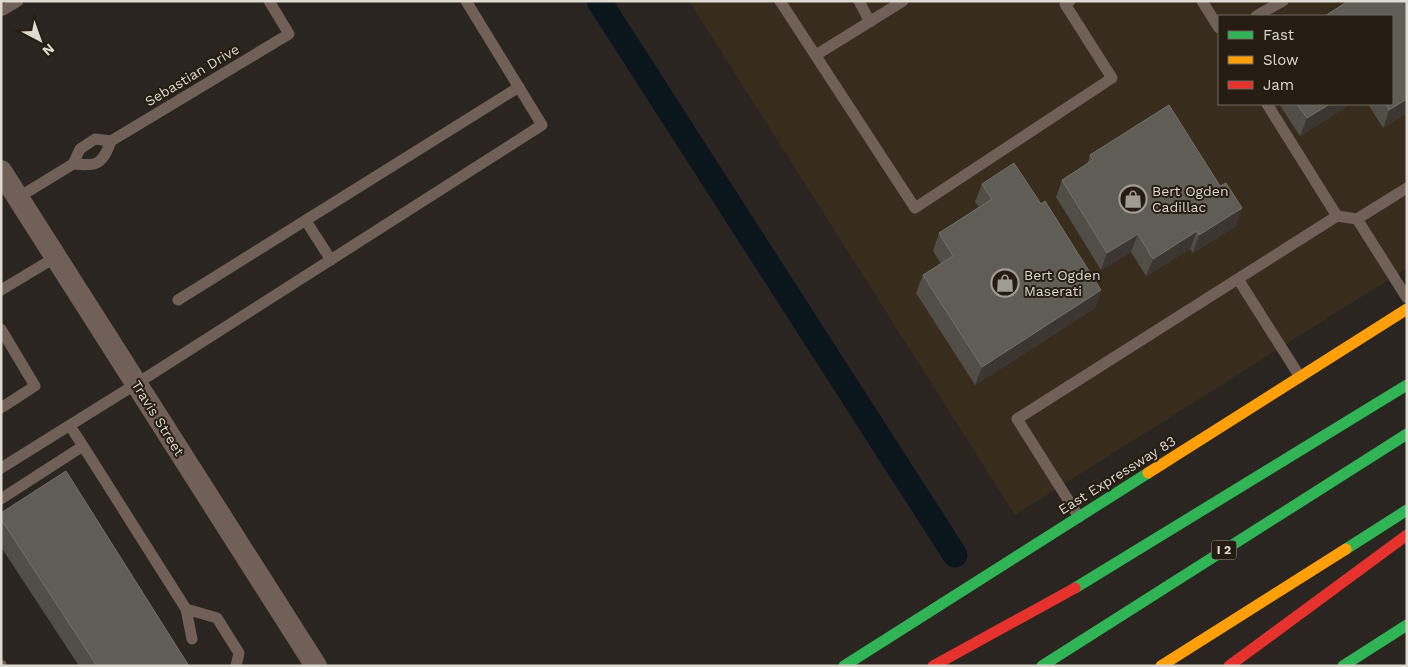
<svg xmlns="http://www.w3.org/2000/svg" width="1408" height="667" font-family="'Work Sans',sans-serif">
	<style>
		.built { fill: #382c1d; fill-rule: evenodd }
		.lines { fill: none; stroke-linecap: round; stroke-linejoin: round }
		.canal { stroke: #0a161b; stroke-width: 25 }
		.lane { stroke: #716058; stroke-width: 11 }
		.street { stroke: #716058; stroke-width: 22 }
		.fast { stroke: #30b455; stroke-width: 11 }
		.slow { stroke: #ff9f0a; stroke-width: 11 }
		.jam { stroke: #e5322d; stroke-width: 11 }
		.wall { fill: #514d47 }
		.shaded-wall { fill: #3b3631 }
		.building { fill: #605c56; stroke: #74706a }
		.labels { text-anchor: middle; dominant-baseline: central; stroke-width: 4; stroke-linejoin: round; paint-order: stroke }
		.shield { fill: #251c12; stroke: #a7a198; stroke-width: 1 }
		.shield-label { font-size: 12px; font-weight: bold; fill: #dfdad2 }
		.street-label { font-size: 14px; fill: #dfdad2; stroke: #251c12 }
		.poi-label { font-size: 14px; fill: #dfdad2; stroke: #251c12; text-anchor: start }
	</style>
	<rect width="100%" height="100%" fill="#2a2520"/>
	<path class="built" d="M689 1H1407V268L1015 515ZM1219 16H1392V104H1219Z"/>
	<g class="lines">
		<path class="canal" d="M599 1 955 555"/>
		<path class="lane" d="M780 1 915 208 1112 78 1065 4 1070 1
			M859 1 870 22
			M1202 1 1219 28
			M1 8 3 10 18 1
			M1256 16 1283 1
			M816 55 903 1
			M1267 104 1337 216 1357 219 1407 298
			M73 164C98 166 102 165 111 141L289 34 269 1
			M19 197 73 164 80 149 95 139 111 141
			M1357 219 1407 188
			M306 221 331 260
			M1238 279 1300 377
			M1 290 56 257
			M178 300 519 87
			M1 329 35 386 1 408
			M70 426 83 446
			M1 468 136 384 542 125 466 1
			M1 499 83 446 186 609 192 639
			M1079 517 1017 419 1337 216
			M186 609 217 618 239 653 236 666
			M1 665V666"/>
		<path class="street" d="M1 171 316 666"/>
		<path class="fast" d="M1346 549 1407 510
			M1075 588 1407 385
			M844 666 1148 473
			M1042 666 1407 434
			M1343 666 1407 625"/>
		<path class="slow" d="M1148 473 1407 309
			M1161 666 1346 549"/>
		<path class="jam" d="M933 666 1075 588
			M1229 666 1407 535"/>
	</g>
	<path class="wall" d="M1407 1V113L1383 128 1368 104H1392Z
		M1279 104H1351L1300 136Z
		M1090 155 1236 226 1193 253 1190 249 1146 276 1131 252 1101 270 1056 197 1062 180 1087 164Z
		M982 184 1041 204 1101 290 1095 308 975 385 916 293 923 275 941 264 933 251 939 233 979 207 975 202Z
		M1 513 189 666H79L1 547Z"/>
	<path class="shaded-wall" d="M1407 99V113L1383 128 1389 110Z
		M1330 104H1351L1300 136 1307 118Z
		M1242 208 1236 226 1193 253 1199 235Z
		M1197 231 1190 249 1146 276 1153 259Z
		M1138 234 1131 252 1101 270 1107 253Z
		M1101 290 1095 308 975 385 982 367Z"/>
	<path class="building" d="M1348 1H1407V99L1389 110 1386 104H1392V16H1325Z
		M1297 104H1330L1307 118Z
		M1169 105 1220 186 1226 183 1242 208 1199 235 1197 231 1153 259 1138 234 1107 253 1062 180 1093 160 1090 155Z
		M1014 163 1041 204 1045 201 1101 290 982 367 923 275 953 256 939 233 992 199 982 184Z
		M66 471 189 666H97L1 519V513Z"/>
	<defs>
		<g id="shop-ring" transform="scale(1.4375)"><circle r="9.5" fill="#251c12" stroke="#a09b94" stroke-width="1.5"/><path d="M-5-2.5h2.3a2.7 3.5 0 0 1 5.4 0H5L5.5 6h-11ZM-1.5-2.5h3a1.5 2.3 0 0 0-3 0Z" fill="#a09b94"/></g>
	</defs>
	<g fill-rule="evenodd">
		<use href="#shop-ring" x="1133" y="199"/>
		<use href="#shop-ring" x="1005" y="283"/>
	</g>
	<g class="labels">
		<rect class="shield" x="1211.5" y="540.5" width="25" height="19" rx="4"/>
		<g class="shield-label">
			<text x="1224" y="550">I 2</text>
		</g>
		<g class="street-label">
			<text transform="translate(192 75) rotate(-31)">Sebastian Drive</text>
			<text transform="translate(158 418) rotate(58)">Travis Street</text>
			<text transform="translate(1117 475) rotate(-32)">East Expressway 83</text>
		</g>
		<g class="poi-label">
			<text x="1152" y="191">Bert Ogden<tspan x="1152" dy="16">Cadillac</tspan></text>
			<text x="1024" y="275">Bert Ogden<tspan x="1024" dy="16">Maserati</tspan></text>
		</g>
	</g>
	<rect width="1408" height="667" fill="none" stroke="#dfdad2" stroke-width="5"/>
	<rect x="1218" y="15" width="175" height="90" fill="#251c12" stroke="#6f685f"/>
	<rect x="1228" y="31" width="25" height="8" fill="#30b455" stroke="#6f685f"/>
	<text x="1263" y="40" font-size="15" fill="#dfdad2">Fast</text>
	<rect x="1228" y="56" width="25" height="8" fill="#ff9f0a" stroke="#6f685f"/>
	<text x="1263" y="65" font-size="15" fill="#dfdad2">Slow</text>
	<rect x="1228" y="81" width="25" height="8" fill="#e5322d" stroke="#6f685f"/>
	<text x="1263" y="90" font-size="15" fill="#dfdad2">Jam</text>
	<g transform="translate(40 40) rotate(139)" stroke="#251c12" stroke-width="4" paint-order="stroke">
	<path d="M0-4L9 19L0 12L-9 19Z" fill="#dfdad2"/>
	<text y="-8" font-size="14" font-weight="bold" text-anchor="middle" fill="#dfdad2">N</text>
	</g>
</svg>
